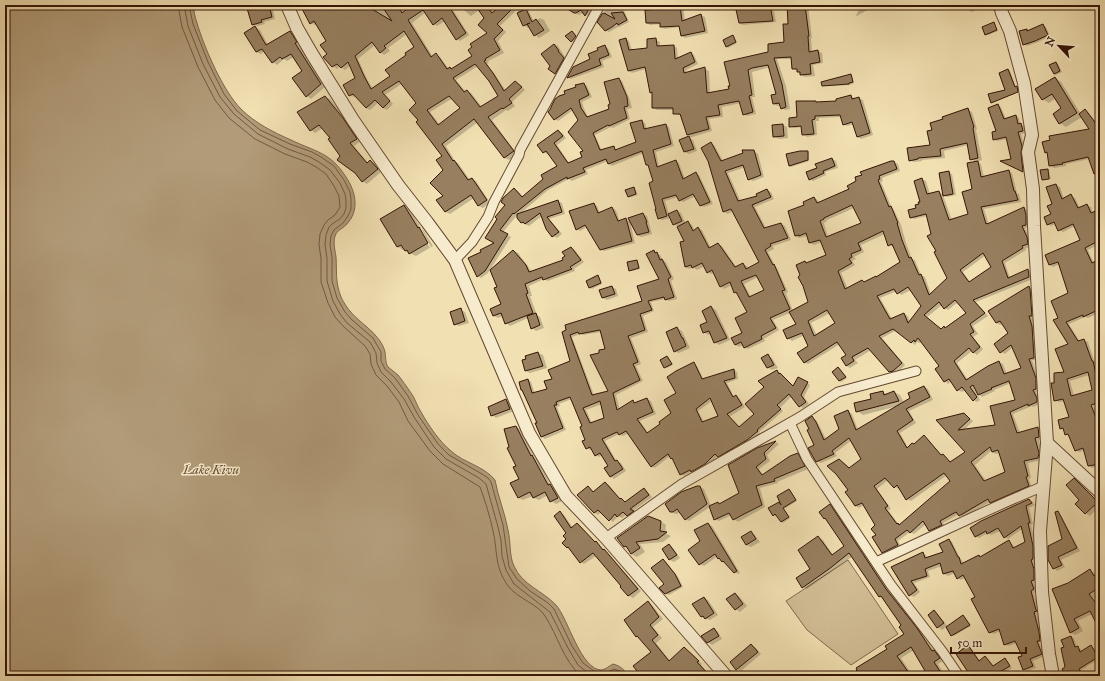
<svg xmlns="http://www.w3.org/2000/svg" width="1105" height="681" font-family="'IM FELL Great Primer',serif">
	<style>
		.green { fill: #d1bd95; stroke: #83694e }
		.water { fill: #b19b78; stroke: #7f654a }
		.shadow { fill: #0003; fill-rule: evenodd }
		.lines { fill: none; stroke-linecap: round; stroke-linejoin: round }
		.shore { stroke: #73583f; stroke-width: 1 }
		.building { fill: #977f5f; stroke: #351506; fill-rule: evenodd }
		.minor-casing { stroke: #644831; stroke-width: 11 }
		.tertiary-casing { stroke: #644831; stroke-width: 14 }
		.minor { stroke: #f6ebcd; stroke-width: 9 }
		.tertiary { stroke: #f6ebcd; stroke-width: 12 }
		.labels { text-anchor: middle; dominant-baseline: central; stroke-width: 3; stroke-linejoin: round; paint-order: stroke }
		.water-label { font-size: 13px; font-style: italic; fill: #674b34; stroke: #f6ebcd }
	</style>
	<rect width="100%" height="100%" fill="#f1e0b2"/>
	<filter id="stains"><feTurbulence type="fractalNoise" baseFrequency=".005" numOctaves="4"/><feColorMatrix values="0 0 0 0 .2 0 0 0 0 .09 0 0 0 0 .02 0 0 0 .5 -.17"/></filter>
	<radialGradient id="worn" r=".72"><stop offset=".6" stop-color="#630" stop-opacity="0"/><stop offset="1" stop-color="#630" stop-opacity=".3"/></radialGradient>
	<path class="green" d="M848 560 898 634 851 665 807 630 786 601Z"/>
	<path class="water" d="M5 5H193C194 11 195 18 197 23 204 47 223 91 241 109 255 123 273 132 291 140 316 152 330 152 346 177 356 192 360 211 346 225 342 229 337 230 335 236 333 243 335 250 336 257 337 272 335 281 341 297 347 310 356 318 367 327 370 330 374 333 376 336 380 340 384 347 385 352 386 357 385 362 388 367 391 370 395 372 398 375 402 380 407 387 411 393 415 398 417 406 421 412 429 426 439 441 451 451 464 463 484 466 495 480 498 497 505 513 508 530 511 542 509 556 514 566 522 585 543 591 556 605 568 618 581 671 602 670 606 669 609 666 613 664 621 666 624 670 629 676H5Z"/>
	<path class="shadow" d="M247 5H272L275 19 264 22 265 24 257 26 253 24Z
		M301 5H400L404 12 414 5H447L451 7 469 35 460 41 457 39 445 21 437 26 433 24 426 12 412 23 433 57 436 55 440 57 449 69 452 70 474 56 489 33 485 19 479 10 471 16 458 5H488L494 13 502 5H526L534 22 540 18 544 20 550 31 539 38 535 35 530 27 528 28 524 25 517 10 500 26 506 32 498 41 504 53 488 61 489 62 487 64 496 76 506 91 515 82 519 84 525 90 512 102 515 106 508 111 506 110 492 120 517 154 509 160 505 158 478 122 446 146 455 161 458 163 470 180 472 179 476 181 490 203 483 208 479 206 474 198 450 214 446 212 444 196 445 170 443 156 419 120 418 103 403 83 385 95 393 104 387 110 383 108 379 102 370 110 366 108 356 96 354 97 350 95 357 78 351 65 345 70 340 66 337 69 333 66 328 54 327 42 317 24 315 25 311 23ZM407 34 416 47 407 55 391 76 373 89 367 79 358 59 375 45 380 52 384 55 390 51 388 48ZM478 66 490 81 499 96 482 107 471 93 467 91 466 92 456 80ZM453 98 461 108 440 125 430 112Z
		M563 5H597L589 17 584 13 579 15Z
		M607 5H625L622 6 629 22 619 27H618L609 32 605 30 599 22 606 8Z
		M646 5H683L685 21 701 15 705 17 708 33 685 38 682 36 680 27 665 29 661 27V24L650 25 647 23Z
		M736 5H773L776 22 743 25 739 23Z
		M788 5H808L812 38H811L812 52 818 51 822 53 823 63 813 65 815 76 805 77 801 75V73L798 70 793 68 792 59H777L786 86 790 109 785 110 782 108 781 105 777 106 774 104 778 95 770 67 752 72 755 97H752L756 114 747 116 744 114 741 103 722 107 723 117 709 119 712 131 689 138 693 140 697 151 689 154 685 152 681 140 691 136 688 135 682 115H678L674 113V110H657L653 108V93L651 92 646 69 632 73 629 71 626 39 629 41 632 50 648 48V40H656L660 42V47L674 46 677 48 678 59 691 53 694 55 698 64 686 70 687 74 705 69 709 71 710 93 730 90 731 87 725 63 769 52 785 43 790 25Z
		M861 5H870L871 8 857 16H856Z
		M965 5H984L972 12 968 9Z
		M994 24 995 25 998 31 988 35 986 34Z
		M1043 25 1046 27 1050 36 1038 42 1027 46 1024 44 1026 30 1029 31Z
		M255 27 260 30 268 45 290 32 294 34 300 45H299L325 87 311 99 307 96 303 72 294 57 287 61 284 59 277 65 273 62 265 51 261 54 256 52Z
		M572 32 577 37 573 42H571Z
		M733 36 734 37 737 43 728 48 727 46Z
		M555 44 558 46 567 60 559 74 549 69 551 66 542 54Z
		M604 46 608 48 612 57 602 61 604 67 571 79 568 77 591 59Z
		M1056 63 1058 64 1062 72 1056 75 1054 74Z
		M1008 70 1010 71 1016 87 1018 88 1019 90 992 101 1006 90Z
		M851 75 852 76 854 83 850 85 825 86 823 85Z
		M1055 78 1061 82 1081 114 1085 110 1089 113 1099 126 1100 125V175L1098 176 1094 173 1089 159 1066 164V166L1054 168 1050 166 1048 154 1045 152 1091 129 1082 117 1066 127 1060 123 1063 109 1056 98 1049 103 1042 99Z
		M618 79 622 81 630 100 632 108 627 109 630 119 613 128 611 127 595 135 602 151 613 147 617 150 637 143 642 121 645 123 647 130 666 125 669 127 674 146 656 152 659 167 676 161 679 163 685 179 696 173 699 175 713 204 704 207 700 205 696 196 683 202 680 200 678 197 665 201 669 214 677 211 681 213 686 224 688 223 692 225 695 231 698 228 702 230 711 248 718 244 722 246 737 268 743 264 747 266 748 269 761 262 733 211 728 214 724 212 712 169 711 143 714 145 723 161 754 151 758 154 764 177 753 181 749 179 745 167 728 173 741 202 759 197 767 190 771 192 774 199 755 207 766 228 781 224 785 226 791 240 773 246 774 249 768 252 776 267 777 268 788 292 786 293 793 311 809 303 801 276 805 262 807 263 827 255 822 242 814 245 810 243 808 236 799 238 795 236 805 205 814 198 818 200 819 203 850 189 894 162 898 164 900 171 882 178 883 181 881 182 892 208 894 210 901 225 906 243 912 259 915 260 921 275 925 277 931 294 948 278 937 252 927 216 914 219 911 217 922 202V179L926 181 930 194 939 192 944 195 948 172 952 174 956 195 947 197 943 195 952 220 969 214 974 189 976 162 971 159 968 145 944 151 945 158 922 160V161L914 162 910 160 932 145 933 131 967 109 972 112 977 129 976 130 982 160 977 162 981 164 984 177 1008 171 1012 173 1017 193 1019 194 1021 202 984 209 989 225 1024 208 1028 210 1030 227 1025 228 1031 240V246L1025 249 1026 250 1005 263 1010 278 1028 270 1032 272 1033 279 976 302 988 316 973 326 978 334 973 337 983 349 977 355 972 351 957 363 968 380 999 362 1003 364 1007 374 1023 368 1013 347 1005 354 1001 352 1009 334 1003 324 1000 325 997 323 990 312 1029 287 1033 289 1035 318H1033L1036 328 1038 360H1032L1039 381 1040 390 1036 392 1040 401V404L1033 407 1032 406 1013 414 1020 433 1038 428 1041 430 1043 439 1039 440 1042 455V460L1028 463 1031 478 1029 479 1032 488 994 504 990 502 963 517 959 514 943 523 945 527 934 532 930 530 926 524 914 534 910 532 898 541 901 547 887 554 883 552 877 535V525L864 505 859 508 856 506 852 499 849 491 843 462 850 468 862 459 852 440 835 453 837 456 821 463 817 461 815 445 811 429 812 418 816 420 819 425 826 439 840 429 848 411 852 414 858 430 898 406 863 415 857 411 873 400 871 394 883 392 888 395 894 392 900 395 904 403 924 387 928 389 933 400 909 411 916 423 900 433 908 448 914 445 924 437 927 439 942 456 946 457 951 462 967 452 938 421 964 414 973 421 963 431 996 426 1017 400 1011 383 994 390 995 391 982 397 978 394 976 388 974 389 980 400 977 402 973 400 965 390 962 392 958 390 952 381 948 384 945 381 940 367 922 341 920 343 917 342 915 345 897 330 882 338 905 365 897 373 893 374 889 371 871 350 855 360 858 363 850 368 847 366 848 355 840 344 808 364 804 362 809 347 805 335 792 341 788 338 797 325 790 313 773 320 779 330 764 339 765 341 748 349 744 347 743 345 739 347 736 345 733 338 743 333 748 313 739 294 735 292 732 285 724 289 721 286 714 273 711 274 708 272 705 266 697 270 693 267 689 269 685 267 686 241 678 227 674 224 671 218 662 220 659 218 654 182 650 167 647 165 644 153 612 166 609 164 608 161 586 170 588 174 572 181 569 179 548 190 521 213 558 201 562 203 565 214 549 219 562 234 557 238 553 236 542 216 529 226 522 223 518 214 503 232 511 237 488 273 481 278 478 276 470 259 496 244 506 205 514 189 518 191 523 197 558 167 549 153 547 154 544 152 558 131 562 133 566 138 557 145 569 163 583 157 584 152 579 120 573 110 558 121 555 119 566 94 583 84 587 86 592 97 582 102 585 111 588 117 610 110ZM854 208 862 224 828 237 824 223 827 221V220ZM885 234 889 245 893 247 894 246 901 262 877 277H876L848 289 841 273 855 265 852 261 856 259 854 257 864 252 861 245ZM986 255 993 268 970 282 963 272ZM758 277 765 290 751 297 744 284ZM911 290 922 306 910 322 908 316 904 314 892 319 880 298 897 291 901 295ZM958 302 968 313 946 329 942 330 927 317 942 305 945 308 948 310ZM830 313 837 324 817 336 811 323ZM992 450V452L996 454 1000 453 1006 473 986 481 975 465ZM947 475 952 481 900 526 888 510 891 509 877 489 888 480 895 487 899 489 900 488 907 499 911 501Z
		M851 96 855 99 859 98 863 100 873 135 861 139 858 137 854 124 847 126 843 124 842 117 819 118V121H816L817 135 807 137 803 134 802 127 794 128 790 126 798 118 797 102H816L818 103 838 102Z
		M325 97 330 99 348 122 361 141 354 146 368 163 370 161 375 164 381 172 367 184 362 181 341 156 331 138 323 128 315 133 311 130Z
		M998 105 1001 107 1006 119 1015 116 1019 118 1020 124 1024 126 1026 133 1021 134 1025 149 1026 172 1002 162 1012 160 1007 139 997 141 994 139 998 132Z
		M783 125 787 127 788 138 779 139 774 137Z
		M808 152 809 153V161L791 167 789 166Z
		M832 159 836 161 838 168 825 172 826 175 813 181 810 179 818 168Z
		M1048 170 1049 171 1051 179 1044 180 1042 179Z
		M1056 185 1060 187 1064 199 1071 196 1075 198 1080 208 1087 205 1091 207 1093 213 1100 210V244L1088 250 1091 257 1100 275V316L1099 313 1088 318 1085 317 1069 324 1080 342 1084 340 1088 342 1095 363 1096 364 1100 381V405L1094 406 1100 422V466L1092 468 1089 466 1085 450 1079 452 1076 450 1070 436 1066 434 1065 430 1061 428 1070 418 1065 401 1059 402 1055 400 1056 383 1065 372 1070 344 1059 318 1070 293 1060 264 1053 267 1050 265 1046 256 1081 240 1075 226 1063 232 1059 230 1056 224 1051 226 1047 224 1053 215V204ZM1089 375 1093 390 1074 396 1070 381Z
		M634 188 635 189 638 195 631 197 629 196Z
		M594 204 597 206 600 213 612 208 616 210 620 222 626 220 630 221 635 243 604 251 600 249 587 227 580 231 577 229Z
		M404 206 409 209 421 228H419L430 248 431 247 421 228 424 231 433 246 416 256 405 251V249L403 250 398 247 382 219Z
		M643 214 647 216 652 234 641 237 637 235 629 219Z
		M571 248 575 250 584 262 574 269 575 271 548 281 544 279 529 286 532 296H530L537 315 540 317 544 328 536 331 532 328 528 318 510 326 506 323 503 316 498 318 494 316 492 309 503 305 498 287 514 251 518 253 530 269 532 272 564 260Z
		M654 251 660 255 663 260 666 262 674 279 671 281 677 299 669 301 665 299 651 302 654 311 643 316 648 332 631 338 641 364 636 366 643 381 616 395 620 410 633 401 636 403 647 399 651 401 656 414 640 421 648 433 662 424 672 413 677 393 694 364 697 366 704 380 734 370 737 372 738 379 727 383 734 397 736 396 739 398 745 407 729 417 740 427 756 414 765 387 777 371 780 373 794 387 799 378 810 385 804 397 809 404 803 408 800 406 792 396 780 408 783 411 759 432 760 434 750 442 722 458 718 456 708 466 695 473 693 471 684 476 681 474 674 459 670 456 655 468 651 466 629 433 623 436 619 434 605 441 617 462 621 463 626 471 614 479 611 477 609 466 603 455 599 457 596 455 592 449 590 450 587 448 583 427 572 399 559 404 560 406 557 407 566 430 545 439 542 437 528 380 531 382 535 394 548 389 553 380 571 361 564 332 643 302 661 280ZM601 332 607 349 600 353 609 392 594 395 572 337 581 334 583 335ZM712 401 719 416 704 422 698 411ZM602 404 605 418 592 423 586 410Z
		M637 261 638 262 640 269 632 271 630 270Z
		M598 276 599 277 602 284 592 289 590 288Z
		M612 287 616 289 618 296 607 300 603 298Z
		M711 307 716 310 730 340 719 345 715 342 711 334 708 335 704 332 708 323Z
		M461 310 465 312 469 323 459 326 455 324Z
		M677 328 682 331 690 348 679 353 674 351Z
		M538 353 543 355 547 368 530 373 526 371 523 361 527 360 526 356Z
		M768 356 772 358 778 368 772 370 767 367Z
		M667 357 669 358 673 365 667 368 665 367Z
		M839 368 847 378 841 382 840 381Z
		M506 401 511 403 514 411 496 418 492 415Z
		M516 427 521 429 535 458 537 459 551 486 555 488 562 501 556 504 551 501 548 495 539 500 534 498 533 496 523 500 519 498 520 479 517 466Z
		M776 442 779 444 767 455 770 461 759 469 763 475 798 454 802 457 808 469 777 482 778 483 760 488 765 507 738 522 734 519 732 515 719 521 715 519 710 507 689 521 686 519 680 512 677 514H675L671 511 700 487 704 489 711 506 718 503 720 505 740 494 758 449Z
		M1074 480 1079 482 1100 503V506L1090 516 1086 513 1077 504 1081 500Z
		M605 483 609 485 621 500 626 502 644 489 647 491 652 497 633 511 636 513 631 517 627 514 622 518 618 516 613 522 601 512 598 515 595 513 579 495 588 487 594 492Z
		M789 490 791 491 797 501 784 509 790 518 783 523 777 515 775 516 773 515 779 503 782 505Z
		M1029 500 1033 502 1035 505 1029 508 1033 524 1031 525 1036 548 1037 561 1034 562 1037 571V582L1034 583 1037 591 1034 593 1040 613H1037L1042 635 1043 642H1039L1044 656 1033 661 1036 668 1027 671 1024 669 1023 656 1017 643 1008 646 1005 644 1000 631 994 634 990 632 976 597 965 578 961 580 958 578 955 573 948 576 944 574 942 566 928 571 930 577 914 583 920 592 914 597 910 595 893 567 923 553 926 555 928 559 944 552 949 540 952 542 960 558 962 560 964 564 979 556 981 558 1009 542 1012 544 1015 548 1026 543 1022 529 1008 539 1005 537 1000 531 991 535 988 533 979 538 976 536Z
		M830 505 834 507 890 592 921 631 935 652 938 654 943 661 938 664 945 676H929L914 650 901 658 913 676H852L888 649 905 634 903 625 883 599 879 596 853 556 807 589 803 587 811 569 818 537 823 540 833 555 845 546 827 520 824 518Z
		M560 512 564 515 573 528 577 524 580 526 596 543 608 553 641 591 633 598 629 596 622 587 623 586 596 556 584 564 581 562 571 550 563 543 567 539V533Z
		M1058 512 1061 515 1080 551 1061 560 1065 567 1057 571 1054 568 1064 539Z
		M660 521 666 525 665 533 671 536 663 542 640 544 645 552 637 557 631 554 628 549 624 546Z
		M708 524 712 526 740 573 738 574 735 572 718 556 704 566 700 564 701 541Z
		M751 532 755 535 760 542 751 547 746 545Z
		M669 545 673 548 680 558 674 562 670 560 663 550Z
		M1100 548V556L1097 550Z
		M663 560 666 562 678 577 683 587 669 595 666 594Z
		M1090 570 1094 573 1100 584V596L1094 600H1095L1100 598V629L1092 614 1078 621 1083 631 1075 635 1071 633 1068 583Z
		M735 594 739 596 747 606 740 612 736 609Z
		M704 598 708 600 718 615 710 620 702 617 694 605Z
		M648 602 652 605 663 619 653 627 662 638 656 643 670 661 684 648 689 651 702 664 701 665 711 676H642L652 652 641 639 637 636Z
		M934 611 938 614 948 627 963 617 965 618 971 626 954 636 952 635 947 626 942 630 938 627 929 615Z
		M714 629 718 632 722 639 712 645 708 642Z
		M1071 637 1074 638 1077 648 1081 649 1082 652 1091 646 1094 648 1100 659 1087 666V667L1081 670 1082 672 1068 676H1062L1061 675V671L1066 668V648Z
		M1100 637V645L1097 639Z
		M751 645 756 648 761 654 741 671 737 669Z
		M968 646 971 648 980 661 985 657 987 658 994 667 1005 659 1007 661 1012 668 1000 676H977L976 673 973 675 971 674Z
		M828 671 831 673 833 676H825Z
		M1043 672 1045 673 1046 676H1037V674Z"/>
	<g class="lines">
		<path class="shore" d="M178 5 182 27 198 67 215 100 229 118 255 139 285 154 307 162 316 167 326 174 334 186 339 196 340 207 335 215 328 220 324 225 320 234 319 245 321 258V282L328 303 335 317 343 326 365 346 370 354 371 364 376 375 387 386 399 402 408 421 430 451 443 464 480 487C485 501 490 516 493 531 498 552 494 566 508 586 517 598 539 605 545 616 558 636 563 660 581 676
			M184 5 188 26 203 64 220 97 234 114 258 134 288 149 310 157 319 162 330 170 340 183 345 194 346 200V208L344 214 340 219 332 224 329 227 326 235 325 245 327 258V281L333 301 340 314 347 323 370 342 376 353 377 363 381 372 391 382 404 399 414 417 434 447 446 459 479 478 486 484 498 527 501 540 502 556 506 570 514 584 550 612 568 648 578 665 592 676
			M189 5 193 24 208 62 224 94 237 111 260 130 290 144 312 152 321 157 334 166 344 180 350 192 351 199V209L348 216 343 223 334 230 331 236 330 245 332 257V281L337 298 345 312 351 319 373 338 381 352V361L385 369 395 378 408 396 418 415 438 444 449 455 482 474 488 478 491 482 503 525 509 567 517 579 530 591 548 603 554 609 572 646 583 663 594 671 600 674 607 673 614 669 620 671 624 676"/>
	</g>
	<path class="building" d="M246 5H269L272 17 261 20 262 22 252 25Z
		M300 5H365L392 21 381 5H398L402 13 412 5H448L466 33 456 40 442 18 433 25 423 10 408 20 431 57 436 53 447 69 450 67 451 69 472 56 468 50 472 47 470 44 487 33 478 25 484 18 475 5H486L492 13 501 5H516L497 24 503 30 494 39 500 50 485 59 486 60 484 61 493 73 504 91 515 81 522 87 509 99 512 103 503 109 502 108 488 117 514 151 504 158 474 119 442 144 453 161 454 160 468 180 472 178 487 200 478 206 471 195 445 212 436 200 443 196 430 183 443 170 436 160 442 156 416 122 418 120 409 110 416 103 399 81 382 92 390 101 383 108 375 100 366 108 353 94 349 96 343 85 355 78 348 62 341 68 337 64 332 67 323 57 327 54 320 45 326 41 314 21 310 24ZM404 31 414 47 405 53 406 55 385 70 390 76 371 89 364 76 355 56 372 42 380 53 386 48 384 46ZM475 64 489 81 498 96 480 107 467 90 464 92 453 78ZM449 96 460 108 438 125 427 110Z
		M561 5H591L585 16 581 10 576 13H574Z
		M660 5H680L682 21 701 14 705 31 681 36 679 26 660 27V23H646L645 10 661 9Z
		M735 5H770L773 21 739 23Z
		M787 5H805L809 36H808L809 52 818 50 820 62 810 64 811 74 800 75V72H797V69H792L791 57 774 58 782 84 786 107 781 109 779 103 773 104 771 95 776 94 768 65 752 68 748 70 752 95 749 96 753 112 743 115 739 101 718 105 720 115 706 117 709 129 687 135 680 114H673V108H652V92L650 93 645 67 628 71 619 40 626 38 629 50 647 48V39L656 38 657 46 674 45 675 59 691 52 695 62 683 68 684 73 705 67 707 93 729 89 728 86H730L724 62 768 52V44L784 42 783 24H788Z
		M526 9 532 22 536 19 544 30 534 36 527 24 530 23 523 26 517 13Z
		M623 12 627 20 618 25 617 23 612 27 605 31 597 22 602 14 604 13 615 19 611 13Z
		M994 22 997 30 985 35 982 27Z
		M1043 24 1048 35 1035 41 1023 45 1019 31 1027 29V31Z
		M255 26 266 45 290 31 297 42 295 43 321 84 306 97 292 78 302 71 291 54 282 59 280 57 272 63 262 49 256 52 244 33Z
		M572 31 576 36 571 42 565 36Z
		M733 35 736 42 726 47 723 40Z
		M554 44 559 51H558L564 58 555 74 548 69 550 66 541 54Z
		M605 45 609 55 599 59 601 65 567 78 573 67 590 59 588 54 598 50 597 48Z
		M1056 62 1060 71 1054 74 1049 65Z
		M1008 69 1015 87 1017 86 1018 92 991 103 988 94 1005 90 999 73Z
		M851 74 853 82 849 83V84L822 86 821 82Z
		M1055 77 1077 113 1059 124 1053 114 1061 108 1052 94 1042 100 1035 89Z
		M619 78 627 97 628 106 624 107 627 118 609 126 608 125 593 133 600 150 614 146 615 150 636 142 630 123 642 120 644 129 666 124 671 144 653 150 657 167 676 160 683 179 696 172 710 202 700 206 693 194 679 201 676 195 662 199 667 216 658 219 655 209H656L649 183 653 181 648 165H646L642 151 608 164 606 159 583 168 585 172 567 179V177L545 189 514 214 513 213 500 230 508 234 485 271 477 277 468 258 481 252 480 250 494 243 485 238 497 219 495 217 505 205 501 202 503 198 514 188 522 197 543 179 541 175 557 166 546 151 543 153 537 145 558 130 563 136 554 143 568 163 582 157 580 152 583 151 568 132 578 120 571 108 554 120 548 112 551 108V107L555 99 559 96 565 94 564 91 576 87 575 85 584 83 589 95 579 100 581 108 587 117 609 109 608 105 610 104 604 82Z
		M851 95 852 99 859 97 870 133 857 137 852 122 843 125 840 115 815 116V119L812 120 814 134 802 135 801 126 789 127V118L797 117 796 101H816V102L836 101V99Z
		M325 96 343 118 357 139 350 143 367 163 370 160 378 169 362 182 355 173 337 160 340 156 328 139 330 138 319 125 310 131 297 112Z
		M998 104 1004 119 1016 115 1018 124 1021 123 1023 131 1018 132 1022 146 1021 153 1023 172 1000 161 1011 159 1006 137 993 140 992 132 996 131 988 108Z
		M968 108 974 127 973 128 978 158 970 160 967 143 940 149 941 156 918 158V159L909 161 907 148 930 145 927 131 932 130 930 123 943 119 942 117Z
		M1085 109 1097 125 1100 124V172L1094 174 1088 157 1062 163 1063 164 1049 166 1047 152 1045 153 1042 142 1050 140 1049 136 1089 129 1079 114Z
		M783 124 784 136 773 137 772 125Z
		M689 136 694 149 684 152 679 140Z
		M711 142 721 161 743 153 742 150H754L761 175 748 180 743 165 725 171 738 201 757 196 756 194 767 189 771 197 752 205 764 228 781 223 788 238 770 244 771 246 765 250 773 265 774 264 785 290 782 291 790 309 770 318 776 328 761 336 762 339 744 348 741 342 735 345 731 338 742 333 735 318 747 312 736 292 734 293 730 282 720 287 712 270 707 273 702 263 692 268 691 265 685 267 680 242 684 241 677 227 688 221 693 231 698 227 709 248 718 243 735 267 743 263 746 269 759 262 731 209 723 212 708 161 701 148ZM756 275 764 290 749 297 741 281Z
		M800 151H808V160L789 166 786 154Z
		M832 158 835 166 823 171 824 173 809 180 806 172 817 168 815 164Z
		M891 161H894L897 169 879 176 880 179 878 180 889 207 891 206 898 223H897L902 240 909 258 911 257 919 275 921 274 929 295 947 278 934 252 936 251 927 236 931 234 926 214 910 218 908 210 916 208 915 205 919 204 918 202H920L914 181 922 178 927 194 939 191 949 220 968 214 962 192 972 189 967 163 978 161 981 177 1009 170 1014 191H1015L1018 200 981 207 986 224 987 223V224L1024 207 1026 215V225L1022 226 1027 237 1028 244 1022 246 1023 248 1002 261 1008 278 1028 269 1029 277 973 300 985 313 970 324 974 332 970 334 980 347 973 353 969 348 954 361 966 380 988 366 999 361 1004 374 1021 368 1011 345 1000 353 994 344 1008 333 1000 321 996 323 988 311 1029 286 1030 289 1032 316H1029L1032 326 1034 358 1029 359 1036 378V389L1033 390 1037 398V402L1028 406V404L1010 412 1017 433 1038 427 1039 437 1035 438 1039 453 1038 458 1024 461 1028 476 1026 477 1029 486 990 503 988 499 959 516 956 512 940 521 942 525 929 531 923 521 910 533 907 530 895 539 898 545 882 553 872 537 876 535 871 529 875 525 862 503 855 506 851 500 845 492 848 490 836 474 827 466 839 459 849 468 861 459 849 438 832 451 834 454 816 462 808 448 814 445 807 430 809 429 805 421 812 416 816 422 824 440 839 429 834 416 848 410 856 430 910 398 908 393 924 386 930 397 906 409 913 420 897 431 907 448 912 443 914 444 924 435 941 455 943 454 950 462 965 452 936 420 964 413 970 419 958 430 995 425 990 406 1015 400 1009 381 991 388 992 389 978 395 973 385 970 387 977 397 973 401 962 387 957 391 949 379 944 382 935 369 939 366 918 338 915 342 914 340 911 343 893 329 879 336 902 363 893 371 889 372 868 348 852 357 854 361 846 366 841 358 846 355 837 342 804 363 797 353 808 346 802 333 787 339 783 330 796 324 789 312 808 302 803 286 798 277 800 275 796 265 805 261 806 263 826 255 820 240 809 243 806 233 799 236V235L795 236 788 211 804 205 803 202 814 197 817 203 849 189 847 186 856 181 855 177 862 175 860 172ZM852 205 861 223 826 237 820 221 824 219V218ZM883 231 888 246 892 244 900 262 876 277V276L864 282 862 280 845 289 838 271 852 263 849 259 852 257 851 254 861 250 858 243ZM983 253 991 267 969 282 960 270ZM908 287 921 306 908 323 904 313 890 319 877 296 894 289 897 294ZM955 300 966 313 945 328 944 326 941 329 924 315 939 302 944 309ZM827 310 835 323 814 336 808 321ZM990 447 992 452 998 450 1005 472 984 481 971 462ZM944 473 950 481 899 525 898 523 897 524 885 508 888 506 874 486 885 478 894 488 897 485 906 500Z
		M1048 169 1049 179 1042 180 1040 170Z
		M949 171 953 194 943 196 939 173Z
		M1056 184 1062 199 1071 194 1078 208 1087 204 1091 213 1100 209V240L1085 248 1092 263 1100 259V309L1083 317V315L1066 322 1078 341 1084 339 1092 361H1093L1099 388H1100V402L1091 405 1100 428V464L1088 466 1083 448 1075 451 1068 434 1065 435 1063 428 1060 429 1058 420 1069 417 1063 399 1054 401 1051 383H1054V373L1064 372 1055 349 1068 344 1053 320 1058 318 1051 301 1068 293 1058 262 1049 265 1045 255 1080 240 1073 224 1058 231 1054 222 1047 225 1044 217 1051 214 1047 206 1052 204 1046 187ZM1088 372 1092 390 1071 396 1067 379Z
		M634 187 636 194 628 197 625 190Z
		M558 200 562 212 547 217 559 232 552 237 546 229 540 213 525 224 523 222 521 223 517 218V214Z
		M594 203 598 213 612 207 618 221 626 218 632 241 600 250 585 225 576 230 569 211Z
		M404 205 418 228 419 227 428 243 409 254 407 250 405 251 401 245 397 247 380 219Z
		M677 210 682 221 673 225 668 214Z
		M643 213 647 222H646L649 232 637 235 628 218Z
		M571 247 581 260 570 267 572 269 543 280 542 277 525 284 528 293 526 294 533 313 505 324 501 313 493 316 490 309 501 304 494 288 497 287 490 270 513 250 526 265 529 272 563 260 562 258 565 256 562 252Z
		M654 250 655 253 657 252 660 260 662 259 671 277 668 279 674 297 665 300 664 297 648 301 652 310 640 314 645 330 628 336 638 362 633 364 640 380 613 393 617 410 633 400 634 403 647 398 653 412 637 419 647 433 660 424 659 422 671 413 664 400 676 393 667 377 676 371 694 362 702 379 734 369 735 378 724 381 733 397 736 395 742 405 727 414 739 427 754 414 745 404 764 387 758 381 777 370 779 374 780 373 793 386 798 377 808 382 801 395 806 402 799 407 789 394 777 405 781 409 757 430 758 431 747 440 718 457 715 454 705 464 691 472 690 470 680 475 672 458 671 459 668 454 651 467 626 431 619 435 617 432 602 439 615 461 617 460 623 469 610 477 604 468 608 466 600 453 595 456 590 447 586 449 582 441 585 440 580 427 582 426 570 397 556 402 557 405H554L563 428 541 437 535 423H537L522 390H521L519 382 528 379 532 393 547 389 544 381 552 379 548 370 570 361 562 332 566 330 565 325 642 301 637 286 659 279 646 254ZM600 330 605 349 599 350V353L590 355 608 391 592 395 570 335 578 332 579 334ZM710 398 718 416 702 422 696 409ZM600 401 604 418 590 423 583 408Z
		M637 260 639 268 629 271 627 262Z
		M598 275 601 283 589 288 586 281Z
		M612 286 615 294 602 298 599 290Z
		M711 306 727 338 714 343 709 331 703 333 700 325 707 322 702 311Z
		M461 308 465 321 454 325 450 312Z
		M536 313 540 325 531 329 527 316Z
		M677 327 682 338H683L686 346 674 352 666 332Z
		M538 352 543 366 525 371 522 360 526 359 525 356Z
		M768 354 774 365 767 368 761 358Z
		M667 356 672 364 664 368 660 360Z
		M838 367 846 377 839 381 832 372Z
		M883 391 884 395 894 391 899 401 856 412 854 403 871 399 870 394Z
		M506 399 510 409 491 416 488 407Z
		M516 426 531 456 532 455 548 485 550 484 558 498 550 502 545 492 533 498 530 492 518 498 510 483 519 479 513 467 516 466 507 448 509 447 504 429Z
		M776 441 764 453 766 459 756 467 762 475 790 456 798 453 805 466 774 479 775 481 756 486 762 505 746 513 733 520 729 513 714 520 709 506 718 502 719 504 739 493 728 465 757 448Z
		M1074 478 1098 502 1085 514 1075 504 1079 500 1066 485Z
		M605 482 620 499 621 498 625 502 644 488 649 495 630 509 634 511 627 516 623 512 617 517 615 514 609 521 598 510 594 513 577 495 588 486 593 492Z
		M697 486H700L707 504 685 520 677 509 673 512H670L665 504 681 492Z
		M789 489 796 500 783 508 789 517 781 522 775 514 773 516 768 508 779 502 781 505 777 496Z
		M1029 499 1032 503 1026 506 1030 523H1028L1033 546V559L1031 560 1034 569V580L1031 581 1034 589 1031 591 1036 610 1037 611 1034 612 1039 632 1040 641H1037L1042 654 1030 659 1033 666 1023 670 1018 657 1022 656 1015 641 1004 645 999 629 989 633 971 599 975 597 963 575 957 579 953 571 943 574 940 563 925 569 927 576 911 581 917 590 909 596 891 567 923 552 925 558 943 552 939 544 949 539 958 557H959L961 564 979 555 980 557 1009 540 1013 548 1025 542 1021 526 1004 538 998 528 987 534 986 531 975 537 970 528 981 521Z
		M830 504 886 589 917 628 932 651 934 650 940 658 934 662 943 676H928L911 647 897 656 911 676H851L857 670 856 668 887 649 885 646 904 634 899 627 901 625 881 596 879 597 849 553 829 569 802 588 796 578 810 569 798 550 818 536 832 555 844 546 825 518 824 519 819 512Z
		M560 511 571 528 577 523 595 542 596 541 603 550 604 549 638 589 628 596 620 587 621 586 593 553 580 563 568 547 567 548 562 543 566 539 563 536 566 533 554 516Z
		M1058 511 1077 548 1058 557 1062 565 1053 569 1048 560V546L1062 539 1055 512Z
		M648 516 661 521 660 531 667 532 658 539 636 542 640 548 631 554 626 546 624 547 617 538Z
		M708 523 737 571 734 573 723 561 722 562 719 558 718 559 715 554 699 565 688 550 700 541 694 530Z
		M751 531 756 539 746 545 741 537Z
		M669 544 677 555 669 560 662 549Z
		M663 559 675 574 681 586 665 594 659 588 664 584 651 568Z
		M1090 569 1094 576 1096 575 1100 581V587L1089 594 1100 609V631L1090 611 1074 619 1079 628 1070 633 1052 589 1068 583Z
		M735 593 743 604 735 610 726 599Z
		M704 597 714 613 705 619 703 616 701 617 692 604Z
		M648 601 659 617 650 625 658 635 652 640 669 661 684 647 699 661 697 662 710 676H641L633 666 651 652 637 636 636 637 624 620Z
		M934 610 944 623 937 628 928 615Z
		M963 615 970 625 951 636 946 627Z
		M714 628 719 636 707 643 701 636Z
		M1071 636 1075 647 1078 646 1080 652 1091 645 1098 657 1079 669 1083 676H1066L1062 669 1065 667 1061 648 1064 647 1061 640Z
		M751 644 758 652 736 670 730 662Z
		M968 645 979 661 985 656 993 666 1005 658 1010 666 993 676H976L974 672 970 675 956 654Z"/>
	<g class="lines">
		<g class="minor-casing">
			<path id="minor" d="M455 260 472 242 488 217 494 202 519 155 520 150 600 5
				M790 423 807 459 891 585 942 651 959 676
				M606 538 682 484 800 417 838 392 916 371
				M876 562C932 537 987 509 1044 486"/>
		</g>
		<g class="tertiary-casing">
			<path id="tertiary" d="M287 5 297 28 312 54 353 120 398 185 427 222 455 260 529 433 566 496 606 538 726 676
				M1000 5 1002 13 1010 31 1024 83 1032 135 1028 152 1033 189 1034 226 1047 443 1040 531 1042 592 1049 654 1053 676
				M1047 443 1100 492"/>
		</g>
		<use href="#minor" class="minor"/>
		<use href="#tertiary" class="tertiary"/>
	</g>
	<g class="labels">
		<g class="water-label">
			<text x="211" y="470">Lake Kivu</text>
		</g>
	</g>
	<rect width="1105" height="681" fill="none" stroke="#f1e0b2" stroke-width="20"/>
	<rect x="6" y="6" width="1093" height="669" fill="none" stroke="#351506" stroke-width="2"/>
	<rect x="10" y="10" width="1085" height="661" fill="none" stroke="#351506"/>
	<g transform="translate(1059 46) rotate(296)" stroke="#f6ebcd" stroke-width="3" paint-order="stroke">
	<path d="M0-3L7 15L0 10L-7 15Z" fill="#351506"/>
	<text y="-6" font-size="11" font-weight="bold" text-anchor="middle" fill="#351506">N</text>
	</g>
	<path d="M951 647v6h75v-6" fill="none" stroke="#351506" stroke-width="2"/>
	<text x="957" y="647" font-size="12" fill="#351506" stroke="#f6ebcd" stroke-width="3" paint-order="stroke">50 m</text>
	<rect width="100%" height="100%" filter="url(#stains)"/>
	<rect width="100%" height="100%" fill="url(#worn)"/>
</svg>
